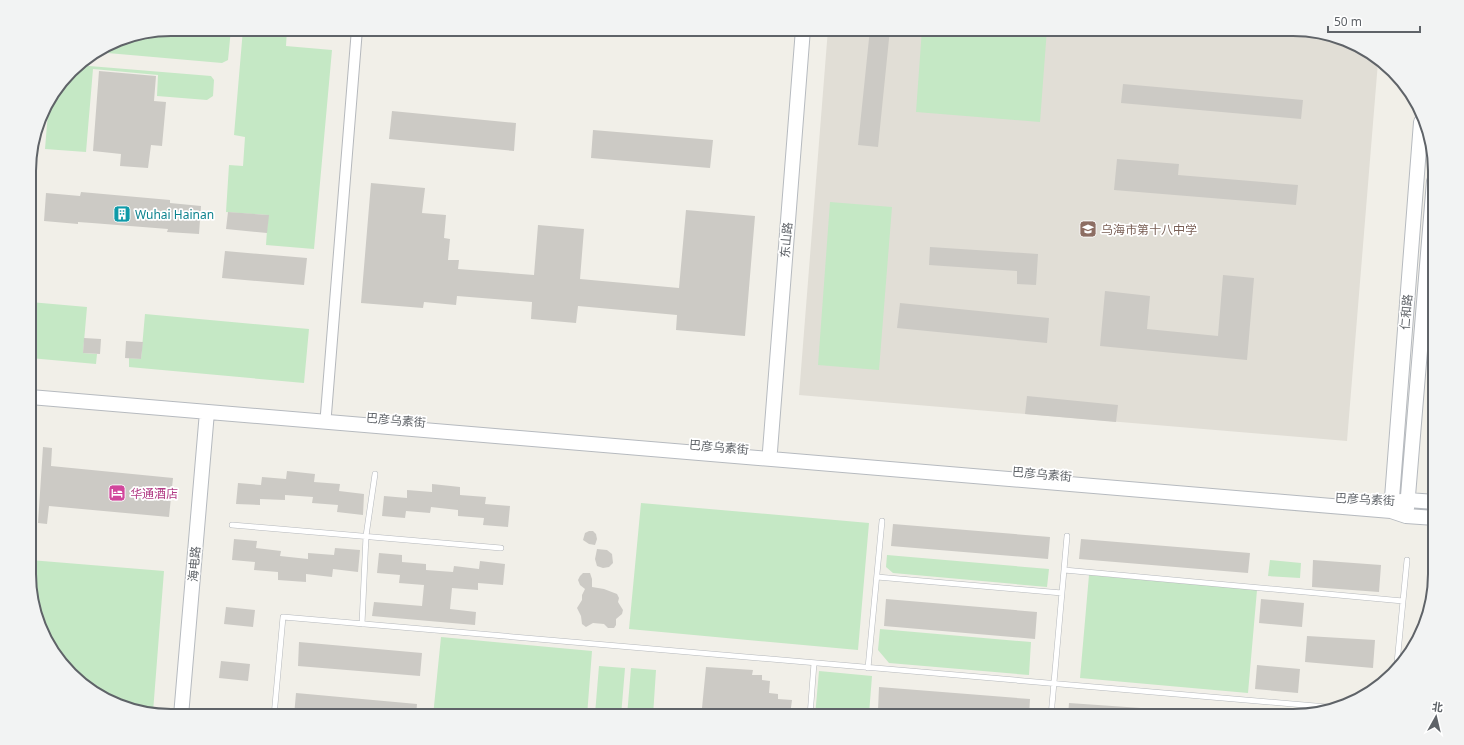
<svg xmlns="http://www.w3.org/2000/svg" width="1464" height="745" font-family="'Noto Sans','Noto Sans SC',sans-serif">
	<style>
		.education { fill: #e1ded6 }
		.green { fill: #c5e8c5 }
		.building { fill: #cccac5 }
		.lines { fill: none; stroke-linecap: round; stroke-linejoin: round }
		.lane-casing { stroke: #b5b8bc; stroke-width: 6 }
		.street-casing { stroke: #b5b8bc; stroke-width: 12 }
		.secondary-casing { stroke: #b6babf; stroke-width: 16 }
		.lane { stroke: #fff; stroke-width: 5 }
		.street { stroke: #fff; stroke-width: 10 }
		.secondary { stroke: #fff; stroke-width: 14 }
		.labels { text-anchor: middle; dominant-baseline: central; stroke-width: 3.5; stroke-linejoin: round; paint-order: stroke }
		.culture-label { font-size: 12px; fill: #0d838f; stroke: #fff; text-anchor: start }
		.education-label { font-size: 12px; fill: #785e54; stroke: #fff; text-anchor: start }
		.street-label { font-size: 12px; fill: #5f6368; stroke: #fff }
		.hotel-label { font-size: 12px; fill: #b23c85; stroke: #fff; text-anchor: start }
		.rim { fill: none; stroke: #5f6368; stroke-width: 2 }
	</style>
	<rect width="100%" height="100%" fill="#f1efe8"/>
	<path class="education" d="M828 29H1293L1356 44 1378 62 1347 441 799 395Z"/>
	<path class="green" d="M171 29H231L228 60 222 63 96 52 117 40Z
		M243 29H287L286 46 332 50 314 249 266 245 268 215 226 212 229 165 243 166 245 137 234 135Z
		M922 29H1047L1040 122 916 112Z
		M77 65 211 76 214 80 213 96 207 100 157 96 158 75 93 69 86 152 45 149 49 100Z
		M830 202 892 207 879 370 818 365Z
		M30 302 87 307 83 353 97 354 96 364 30 358Z
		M145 314 309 329 304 383 129 367V358L141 359Z
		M641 503 869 523 858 650 629 629Z
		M887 555 1049 569 1047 587 893 573 886 567Z
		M30 560 164 571 153 712 108 701 58 660 30 593Z
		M1270 560 1301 563 1300 578 1268 576Z
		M1089 575 1257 590 1248 693 1080 678Z
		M880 629 1031 642 1029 675 889 663 878 650Z
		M441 637 592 651 587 716H433Z
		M599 666 625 668 621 716 595 714Z
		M631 668 656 670 653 716H627Z
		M819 671 872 676 869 714 894 716H815Z"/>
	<path class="building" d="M870 29H890L878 147 858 145Z
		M99 71 156 76 154 101 166 102 162 146 151 145 148 168 120 166 121 154 93 151Z
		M1123 84 1303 100 1301 119 1121 103Z
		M392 111 516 123 514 151 389 139Z
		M593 130 713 140 710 168 591 158Z
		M1117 159 1179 164 1178 175 1298 185 1296 205 1114 190Z
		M371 183 425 188 422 213 446 215 444 238 450 239 448 260H459L458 269 534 275 538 225 584 229 580 279 679 288 686 210 755 216 745 336 676 330 677 315 578 306 576 323 531 319 532 302 457 296 456 305 424 302 423 308 361 303Z
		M81 192 170 200V203L201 206 199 234 167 232 168 229 92 223 78 222V224L44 221 46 193 80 196Z
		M228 212 269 215 267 233 226 229Z
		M930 247 1038 254 1036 285 1017 284V271L929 265Z
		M225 251 307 258 304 285 222 278Z
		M1223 275 1254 278 1247 360 1100 346 1105 291 1150 296 1147 329 1218 336Z
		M900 303 1049 318 1047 343 897 328Z
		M84 338 101 339 100 354 83 353Z
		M126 341 143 342 141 359 125 358Z
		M1027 396 1118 405 1116 422 1025 414Z
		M43 447 52 448 51 466 173 478 169 517 49 506 47 524 38 523Z
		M287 471 315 474 314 482 340 484 339 491 364 494 363 515 337 512 338 505 312 503 313 497 285 495V500L260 499V505L236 504 238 483 261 485 262 477 286 479Z
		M432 484 460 487V495L486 497 485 504 510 506 508 527 483 525 484 518 458 516V510L431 507 430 513 406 511 405 518 382 516 384 496 407 498V490L432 492Z
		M893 524 1050 537 1048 559 891 546Z
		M589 531H593L596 534 597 539 595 545 589 544 583 540 585 533Z
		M234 539 257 541 256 548 281 551 280 556 308 559V553L334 555 335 548 360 550 358 572 333 569 332 577 306 574V582L278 580V572L254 570 255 562 232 560Z
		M1081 539 1250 553 1248 573 1079 559Z
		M597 549 607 550 612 554 613 563 609 567 603 568 597 566 595 559Z
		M379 553 402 555V562L426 564V570L453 572 454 566 479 569 480 561 505 564 503 585 478 583V590L452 588 450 609 476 612 475 625 372 616 374 602 422 606 424 585 399 583 400 575 377 573Z
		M1313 560 1381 565 1379 592 1312 587Z
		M583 573H590L592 579V587L604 589 617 594 619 598 618 602 623 610 622 614 616 619V625L614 628H608L604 624 593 623 586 627 582 624 581 616 577 608 582 600V595L585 589 580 585 578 580 580 576Z
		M886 599 1037 612 1035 639 884 626Z
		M1261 599 1304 603 1302 627 1259 623Z
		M226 607 255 610 253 627 224 624Z
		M1307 636 1375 640 1373 668 1305 662Z
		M299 642 422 653 420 676 298 666Z
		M221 661 250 664 248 681 219 678Z
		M1257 665 1300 669 1298 693 1255 689Z
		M706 667 753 670 752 675H762V680L770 681 769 693 778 694V699L792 700 790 715 748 711 754 716H733L734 710 702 708Z
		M879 687 1030 699 1029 716H950L878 710Z
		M296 693 417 704 416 716H294Z
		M1069 703 1141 708V716H1068Z"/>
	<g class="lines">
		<g class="lane-casing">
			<path id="lane" d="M232 525 501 548
				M1064 570 1403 601
				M877 577 1062 593
				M362 624 366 536 375 474
				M1397 663 1407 560
				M868 668 882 521
				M274 716 283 617 1327 707
				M810 716 814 663
				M1051 716 1067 536"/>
		</g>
		<g class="street-casing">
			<path id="street" d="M326 414 357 29"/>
		</g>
		<g class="secondary-casing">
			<path id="secondary" d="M30 397 1391 511 1406 516 1435 518
				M770 451 803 29
				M1376 501 1391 503 1408 500 1435 502
				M1407 508 1434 181
				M1391 511 1421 122
				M181 716 207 412"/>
		</g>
		<use href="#lane" class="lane"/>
		<use href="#street" class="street"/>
		<use href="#secondary" class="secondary"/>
	</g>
	<defs>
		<g id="building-square" transform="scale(0.9)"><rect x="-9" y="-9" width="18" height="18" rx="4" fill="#0f9aa8" stroke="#fff"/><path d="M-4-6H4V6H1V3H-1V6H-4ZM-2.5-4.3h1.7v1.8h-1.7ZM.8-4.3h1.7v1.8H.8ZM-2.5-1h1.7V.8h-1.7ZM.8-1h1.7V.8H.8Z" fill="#fff"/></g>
		<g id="school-square" transform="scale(0.9)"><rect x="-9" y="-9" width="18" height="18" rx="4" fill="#8d6e63" stroke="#fff"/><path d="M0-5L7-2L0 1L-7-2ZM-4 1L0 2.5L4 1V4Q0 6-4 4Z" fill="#fff"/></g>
		<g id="hotel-square" transform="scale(0.9)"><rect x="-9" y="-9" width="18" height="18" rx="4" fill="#d1479c" stroke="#fff"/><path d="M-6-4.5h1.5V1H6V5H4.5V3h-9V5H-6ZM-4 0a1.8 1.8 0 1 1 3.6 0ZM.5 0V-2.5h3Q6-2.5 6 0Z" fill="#fff"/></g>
	</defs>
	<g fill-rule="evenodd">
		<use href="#building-square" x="122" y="214"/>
		<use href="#school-square" x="1088" y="229"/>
		<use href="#hotel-square" x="117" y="493"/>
	</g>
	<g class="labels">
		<g class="culture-label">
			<text x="135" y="214">Wuhai Hainan</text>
		</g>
		<g class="education-label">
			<text x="1101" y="229">乌海市第十八中学</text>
		</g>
		<g class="street-label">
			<text transform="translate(786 240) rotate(-85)">东山路</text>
			<text transform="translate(1406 312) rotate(-85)">仁和路</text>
			<text transform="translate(396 420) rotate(5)">巴彦乌素街</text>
			<text transform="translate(719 447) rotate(5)">巴彦乌素街</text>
			<text transform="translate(1042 474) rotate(5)">巴彦乌素街</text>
			<text transform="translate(1365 499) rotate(3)">巴彦乌素街</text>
			<text transform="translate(194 564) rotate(-85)">海电路</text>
		</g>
		<g class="hotel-label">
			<text x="130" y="493">华通酒店</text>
		</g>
	</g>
	<path d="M0 0H1464V745H0ZM171 36H1293A135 135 0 0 1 1428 171V574A135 135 0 0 1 1293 709H171A135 135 0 0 1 36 574V171A135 135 0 0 1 171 36Z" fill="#f2f3f3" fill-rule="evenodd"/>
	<path class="rim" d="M171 36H1293A135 135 0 0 1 1428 171V574A135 135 0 0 1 1293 709H171A135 135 0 0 1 36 574V171A135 135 0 0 1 171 36Z"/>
	<g transform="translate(1436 717) rotate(8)" stroke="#ffffff" stroke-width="3" paint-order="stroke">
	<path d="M0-3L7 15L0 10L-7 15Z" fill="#5f6368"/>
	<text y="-6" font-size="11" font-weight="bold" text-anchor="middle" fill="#5f6368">北</text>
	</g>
	<path d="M1328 26v6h92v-6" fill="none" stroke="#5f6368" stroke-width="2"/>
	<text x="1334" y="26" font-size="12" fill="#5f6368" stroke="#ffffff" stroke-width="3" paint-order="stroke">50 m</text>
</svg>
